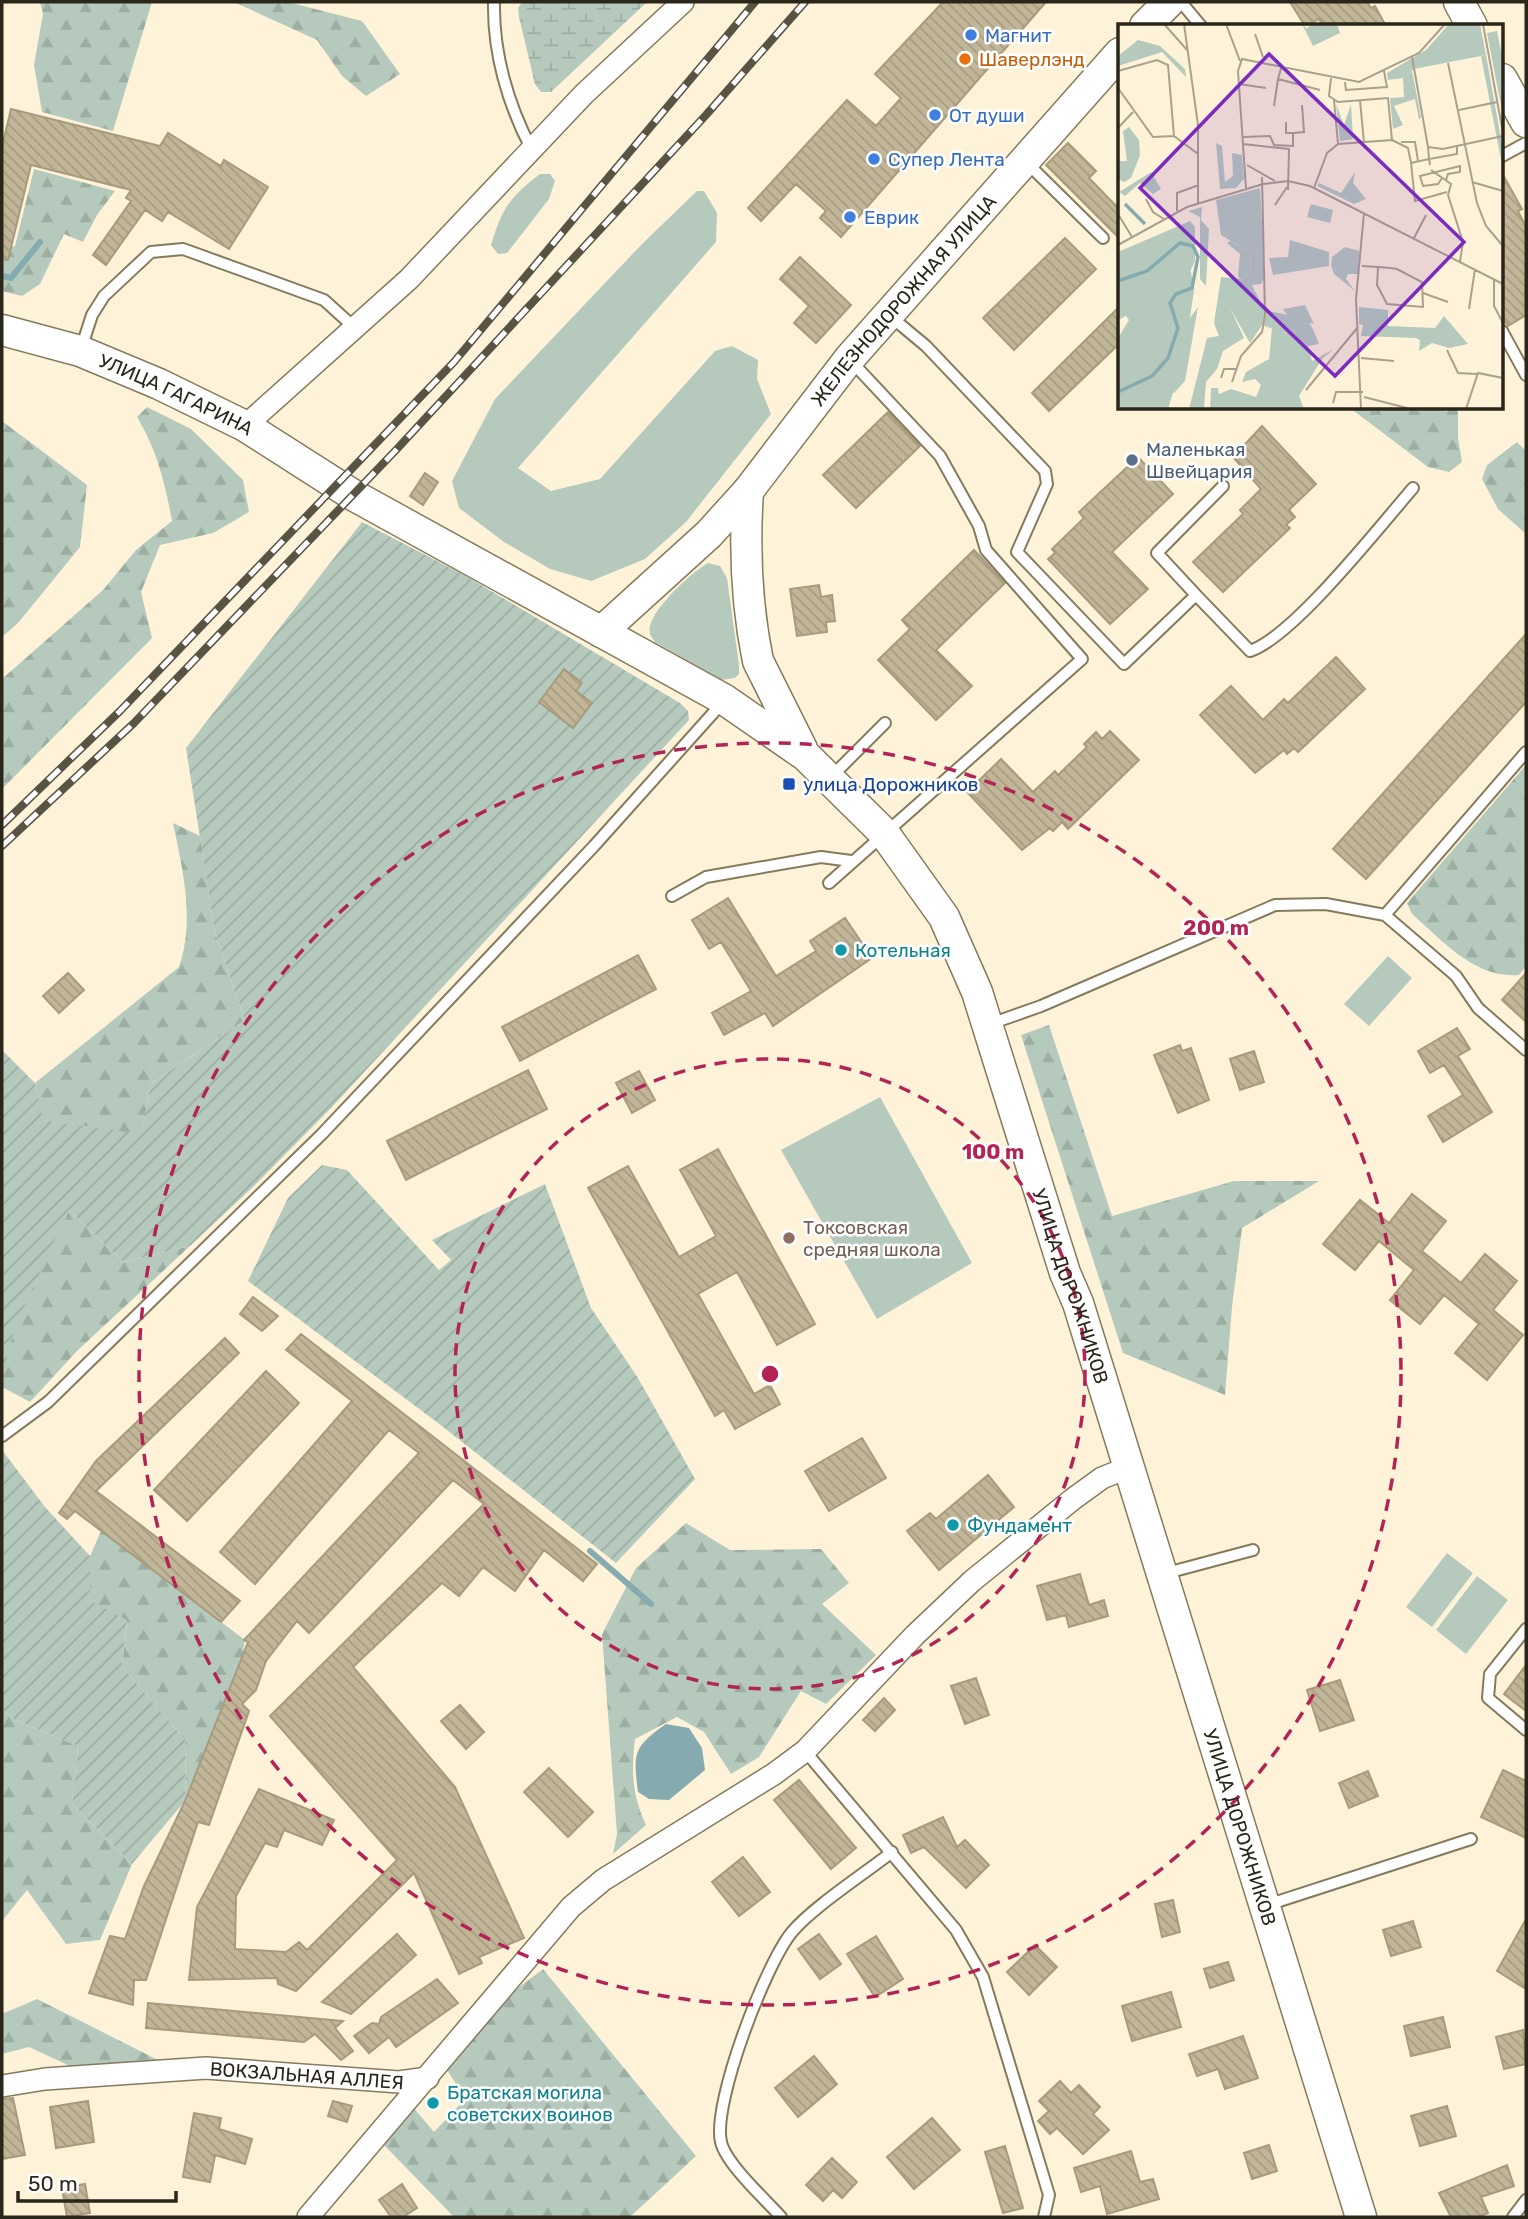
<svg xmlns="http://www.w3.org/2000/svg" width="1528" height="2219" font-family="Rubik,sans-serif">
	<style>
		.green { fill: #b5cabd }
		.forest { fill: url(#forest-firs) }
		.wetland { fill: url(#wetland-marsh) }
		.garden { fill: url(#garden-furrows) }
		.water { fill: #85abb1 }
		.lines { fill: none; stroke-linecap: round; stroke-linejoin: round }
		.stream { stroke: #85abb1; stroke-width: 6 }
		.building { fill: url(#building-back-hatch); stroke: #a89b7c; stroke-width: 2 }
		.lane-casing { stroke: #867a5c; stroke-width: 14 }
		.street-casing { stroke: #867a5c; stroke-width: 24 }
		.secondary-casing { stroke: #867a5c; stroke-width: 33 }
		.lane { stroke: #fff; stroke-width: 10 }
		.street { stroke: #fff; stroke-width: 21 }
		.secondary { stroke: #fff; stroke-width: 30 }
		.rail-casing { stroke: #595344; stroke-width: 8 }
		.rail { stroke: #fff; stroke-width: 5; stroke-dasharray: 16; stroke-linecap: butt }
		.ring { fill: none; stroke: #b32455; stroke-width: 3.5; stroke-dasharray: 12 9 }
		.shop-dot { fill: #3f7fe0; stroke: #fff; stroke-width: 2.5 }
		.food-dot { fill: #e8710a; stroke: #fff; stroke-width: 2.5 }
		.service-dot { fill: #5c6f8a; stroke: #fff; stroke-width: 2.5 }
		.transit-dot { fill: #1a4fb4; stroke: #fff; stroke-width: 2.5 }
		.culture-dot { fill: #0f9aa8; stroke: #fff; stroke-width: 2.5 }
		.education-dot { fill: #8d6e63; stroke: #fff; stroke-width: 2.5 }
		.labels { text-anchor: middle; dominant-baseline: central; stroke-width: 5; stroke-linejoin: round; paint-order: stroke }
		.shop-label { font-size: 19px; fill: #366cbe; stroke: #fff; text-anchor: start }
		.food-label { font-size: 19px; fill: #c56008; stroke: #fff; text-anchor: start }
		.street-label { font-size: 19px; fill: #2b261a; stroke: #fff }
		.service-label { font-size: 19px; fill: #4e5e75; stroke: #fff; text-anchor: start }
		.transit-label { font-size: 19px; fill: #164399; stroke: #fff; text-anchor: start }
		.culture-label { font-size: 19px; fill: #0d838f; stroke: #fff; text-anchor: start }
		.education-label { font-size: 19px; fill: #785e54; stroke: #fff; text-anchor: start }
		.inset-river { fill: none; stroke: #85abb1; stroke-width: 3.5 }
		.inset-road { fill: none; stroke: #aaa18d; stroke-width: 2 }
		.view { fill: #7b2cbf; fill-opacity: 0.15; stroke: #7b2cbf; stroke-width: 3.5 }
		.inset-edge { fill: none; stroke: #2b261a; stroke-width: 3.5 }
		.centre { fill: #b32455; stroke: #fff; stroke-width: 3.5 }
		.ring-label { font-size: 21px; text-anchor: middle; font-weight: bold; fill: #b32455; stroke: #fff; stroke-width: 5; stroke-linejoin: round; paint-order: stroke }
	</style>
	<defs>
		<pattern id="forest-firs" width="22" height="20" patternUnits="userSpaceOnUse" patternTransform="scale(1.75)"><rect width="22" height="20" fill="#b5cabd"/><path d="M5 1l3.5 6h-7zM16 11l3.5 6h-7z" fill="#9cada2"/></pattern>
		<pattern id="wetland-marsh" width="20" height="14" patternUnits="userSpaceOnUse" patternTransform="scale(1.75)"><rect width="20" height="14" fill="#b5cabd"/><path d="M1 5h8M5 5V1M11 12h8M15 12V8" fill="none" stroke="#9cada2"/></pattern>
		<pattern id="garden-furrows" width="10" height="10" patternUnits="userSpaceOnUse" patternTransform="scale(1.75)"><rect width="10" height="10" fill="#b5cabd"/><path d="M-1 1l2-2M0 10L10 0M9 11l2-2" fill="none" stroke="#9cada2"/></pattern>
		<pattern id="building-back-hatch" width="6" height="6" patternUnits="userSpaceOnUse" patternTransform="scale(1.75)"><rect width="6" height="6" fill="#c2b699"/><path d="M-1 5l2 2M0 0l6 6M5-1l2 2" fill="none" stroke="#a79c83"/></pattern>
	</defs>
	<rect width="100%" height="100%" fill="#fef3d9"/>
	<path class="green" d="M540 174H550L555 181 549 199 507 253 498 254 491 245C502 208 510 197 540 174Z
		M697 191H704L717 213 716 242 518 468 551 491 600 479 715 351 732 346 758 360 757 379 771 414 686 522 645 559 591 581 550 569 504 542 459 508 452 481 495 399 642 244Z
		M708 563 720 566 727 578 739 665V674L735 678 722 680 655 642C653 639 650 636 650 633 645 614 693 571 708 563Z
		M1388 956 1412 978 1369 1026 1344 1004Z
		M880 1097 972 1263 877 1319 781 1150Z
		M1447 1553 1473 1573 1432 1627 1406 1607Z
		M1477 1576 1508 1600 1466 1654 1436 1630Z"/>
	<path class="forest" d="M40 2H152L113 131 42 112 34 65 43 14Z
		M234 2H288L362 21 400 74 366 96 342 76 317 40Z
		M34 169 115 191 97 215 83 242 64 234 40 284 22 296 2 291V249L15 246Z
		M147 407 191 429 243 480 249 512 213 533 160 545 141 592 152 638 2 789V679L103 590 136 550 172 521C165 483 157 450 137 417Z
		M1350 408H1458V438L1462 462 1449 472 1428 467Z
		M2 421 87 485 80 547 18 623 2 637Z
		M1517 442 1526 451V534L1498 509 1482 479 1487 465Z
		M1526 765V966L1519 975C1475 979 1442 940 1412 914L1407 903Z
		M173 823 200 836 215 933 245 1020 151 1084 141 1135 42 1120 35 1083 179 967C195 920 183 871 173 823Z
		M1049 1025 1112 1216 1234 1181H1319L1242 1228 1232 1307 1225 1395 1123 1353 1021 1035Z
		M69 1210 123 1262 190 1246 77 1351 30 1402 2 1387C2 1330 45 1261 69 1210Z
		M686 1523 730 1550 821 1549 849 1583 822 1604 876 1655 826 1704 801 1691 759 1757 731 1774 704 1732 677 1717 635 1739C631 1771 632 1795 646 1825L613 1854 617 1834 602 1634 636 1568Z
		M101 1531 245 1640 242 1658 185 1801 186 1741 122 1666 127 1621 90 1600V1556Z
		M2 1709 15 1720 78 1746 72 1804 132 1864 100 1940 66 1944 27 1890 2 1921Z
		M543 1969 696 2156 630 2217H454L383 2144 413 2107 434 2132 466 2098 446 2069 498 2003Z
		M37 1999 158 2060 72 2067 29 2047 2 2054V2014Z"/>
	<path class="wetland" d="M522 2H647L551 92H541L535 84 519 17 518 8Z"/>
	<path class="garden" d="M362 522 464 575 680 703 688 711 689 720 332 1107 255 1185 190 1246 123 1262 69 1210 15 1326 2 1378V1050L35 1083 43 1120 141 1134 151 1084 245 1020 215 933 186 748Z
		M322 1165 347 1170 439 1270 451 1260 432 1240 545 1184 591 1308 638 1378 695 1479 616 1563 438 1423 248 1281 288 1198Z
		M2 1450 45 1507 90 1556V1600L127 1620 122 1666 186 1741 185 1801 132 1864 72 1804 78 1746 15 1720 2 1709Z"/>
	<path class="water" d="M666 1724 689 1728 702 1748 705 1770 669 1800 649 1799 638 1792C633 1753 633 1747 666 1724Z"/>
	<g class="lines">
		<path class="stream" d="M2 276 11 278 40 242
			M590 1551 651 1604"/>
	</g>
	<path class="building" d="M943 2H1046L841 237 820 218 826 211 796 184 761 221 748 208 847 100 876 126 901 98 875 74Z
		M1290 2H1367L1371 8 1375 6 1386 26H1323L1319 19 1305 26Z
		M11 109 160 146 168 133 221 166 224 160 268 187 229 249 168 212 162 221 145 210 106 265 93 255 131 201 126 198 131 190 31 165 8 260 2 259V147Z
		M1068 143 1096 171 1089 178 1120 210V239L1046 165Z
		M1502 173 1522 209 1518 211 1526 227V315L1508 326 1502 317Z
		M1065 238 1096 269 1014 350 983 318Z
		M800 257 851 305 816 343 794 323 809 306 780 279Z
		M1120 306V343L1049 411 1032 393Z
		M888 412 920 446 856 508 823 475Z
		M1262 426 1316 484 1289 510 1295 517 1286 525 1290 528 1223 592 1193 562 1243 514 1240 510 1261 489 1233 457Z
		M1138 457 1173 494 1112 552 1148 589 1110 624 1048 559 1055 553 1052 549 1084 518 1079 512Z
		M425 473 438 482 423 505 410 496Z
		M974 550 1005 583 936 650 972 686 936 720 878 660 910 629 902 620Z
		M819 585 821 597 832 595 835 621 826 622 827 632 797 636 790 589Z
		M1526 634V702L1366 879 1333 849Z
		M1336 657 1365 689 1298 752 1294 748 1287 754 1284 750 1255 773 1200 715 1231 686 1263 720 1284 699 1288 703Z
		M564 669 582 683 576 691 592 703 573 728 539 702Z
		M1110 731 1139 760 1068 829 1062 822 1053 831 1050 828 1022 850 967 792 1001 759 1033 792 1055 771 1058 775 1087 747 1084 744 1096 732 1102 739Z
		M728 898 776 976 816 951 810 941 845 918 872 958 773 1026 765 1013 724 1035 712 1013 751 991 721 942 709 949 692 920Z
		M638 955 656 989 520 1061 502 1027Z
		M68 973 84 990 59 1013 43 996Z
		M1526 973V1022L1502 1000Z
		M1457 1028 1470 1049 1458 1056 1492 1112 1443 1142 1428 1116 1463 1095 1444 1065 1430 1073 1418 1051Z
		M1180 1045 1182 1051 1191 1048 1209 1100 1178 1113 1154 1055Z
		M1254 1051 1264 1082 1240 1090 1230 1059Z
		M528 1070 547 1109 406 1180 387 1141Z
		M639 1071 655 1100 632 1113 616 1083Z
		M718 1149 815 1324 777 1345 737 1272 698 1294 754 1394 770 1385 780 1404 735 1429 724 1410 715 1416 588 1188 628 1166 679 1257 716 1236 680 1170Z
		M1412 1194 1446 1221 1422 1251 1461 1283 1485 1254 1517 1281 1493 1310 1523 1335 1487 1380 1455 1353 1479 1324 1444 1295 1420 1324 1390 1300 1414 1270 1379 1241 1355 1270 1323 1244 1360 1200 1389 1223Z
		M253 1297 278 1316 262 1331 240 1314Z
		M301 1334 597 1564 583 1581 544 1550 515 1591 483 1567 459 1596 442 1583 353 1667 455 1787 524 1938 479 1957 482 1963 459 1974 414 1873 296 1991 278 1984 277 1978 189 1980 197 1907 259 1789 334 1820 322 1845 284 1830 277 1847 265 1843 236 1896 235 1949 286 1952 299 1942 307 1950 397 1860 270 1716 484 1504 453 1480 309 1633 297 1621 266 1661 256 1690 242 1704 249 1711 209 1825 198 1822 146 1980H134L133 2005 89 1993 110 1936 125 1939 144 1886 185 1801 248 1642 244 1640 419 1453 389 1430 255 1584 220 1552 352 1401 286 1350Z
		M225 1338 239 1353 96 1491 240 1601 221 1622 75 1511 67 1519 59 1513 96 1461Z
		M266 1371 299 1403 187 1521 154 1490Z
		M862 1438 886 1478 829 1511 805 1471Z
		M988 1475 1014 1507 939 1570 907 1531 930 1513 936 1519Z
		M1080 1574 1089 1605 1104 1600 1108 1616 1069 1627 1066 1615 1047 1620 1037 1586Z
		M1526 1665V1711L1504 1694Z
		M976 1678 989 1715 965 1724 951 1686Z
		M1340 1680 1354 1720 1320 1731 1307 1690Z
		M884 1698 895 1710 875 1731 863 1720Z
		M460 1705 484 1732 466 1749 441 1721Z
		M549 1768 593 1812 568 1837 524 1792Z
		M1503 1770 1526 1781V1838L1481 1817Z
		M1368 1771 1378 1796 1349 1808 1339 1783Z
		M799 1780 856 1848 831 1869 774 1800Z
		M943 1817 957 1847 965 1840 989 1865 966 1888 924 1847 911 1853 903 1835Z
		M743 1857 770 1892 739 1916 712 1882Z
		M1173 1900 1180 1932 1162 1937 1155 1904Z
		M1526 1919V1989L1497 1971Z
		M1413 1921 1421 1947 1391 1956 1383 1930Z
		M397 1934 416 1955 351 2014 322 2002Z
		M819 1934 841 1964 820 1979 798 1949Z
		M876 1936 903 1979 875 1997 847 1954Z
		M1035 1945 1057 1967 1029 1995 1007 1972Z
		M1228 1962 1234 1980 1210 1988 1204 1969Z
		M437 1979 458 2003 396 2047 389 2037 369 2053 354 2036 372 2023 379 2024 381 2017Z
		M1171 1992 1181 2027 1132 2041 1122 2006Z
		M148 2003 343 2021 335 2028 353 2051 341 2060 315 2034 304 2042 146 2028Z
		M1443 2017 1450 2047 1411 2056 1404 2026Z
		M1523 2030 1526 2064 1504 2069 1496 2037Z
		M1243 2036 1258 2078 1225 2089 1218 2069 1197 2076 1189 2054Z
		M814 2056 837 2084 798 2117 775 2088Z
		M1060 2081 1071 2093 1079 2085 1100 2107 1093 2114 1109 2130 1083 2154 1057 2128 1050 2134 1038 2121 1049 2111 1039 2101Z
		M13 2098 25 2155 2 2159V2099Z
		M88 2101 94 2142 56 2148 50 2107Z
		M333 2101 352 2106 347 2122 328 2116Z
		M1447 2106 1456 2136 1420 2146 1411 2116Z
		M194 2113 221 2118 219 2129 252 2139 245 2164 215 2155 210 2182 183 2177Z
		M932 2118 960 2150 914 2189 887 2157Z
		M1269 2145 1277 2171 1252 2179 1244 2153Z
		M1005 2146 1023 2208 1003 2213 985 2152Z
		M1131 2151 1140 2182 1153 2179 1159 2199 1107 2214 1100 2186 1081 2192 1074 2168Z
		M832 2158 857 2182 842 2198 833 2190 823 2201 806 2185Z
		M1507 2165 1514 2186 1481 2197 1488 2213 1478 2217H1451L1439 2193Z
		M85 2184 90 2213 67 2217 62 2188Z
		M402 2184 417 2208 403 2217H391L379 2200Z"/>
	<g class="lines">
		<g class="lane-casing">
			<path id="lane" d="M494 2C493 53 508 105 532 150
				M1181 2 1201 26
				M1502 156 1526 143
				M1026 162 1103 238
				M890 316 926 346 1045 471 1047 484 1017 552 1124 664 1196 595 1157 553 1223 486
				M1502 331 1526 375
				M81 349 92 315 104 296 151 252 183 249 324 300 356 329
				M1196 595 1250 651C1293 637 1380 526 1413 488
				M830 778 885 723
				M829 883 1082 659 986 550 979 526 940 456 851 361
				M672 896 706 877 821 857 851 861
				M1385 915 1526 752
				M990 1024 1041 1006 1275 905 1326 904 1385 915 1456 976 1478 1008 1526 1050
				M2 1436 48 1402 322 1134 594 846 723 702
				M1163 1574 1253 1550
				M1526 1629 1490 1674 1488 1698 1526 1730
				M805 1751 956 1930 983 1977 1049 2195 1044 2217
				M1267 1905 1471 1839
				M781 2217C766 2200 726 2164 721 2142 712 2103 766 1963 792 1932 813 1907 864 1874 892 1852
				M1513 2217 1526 2200"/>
		</g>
		<g class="street-casing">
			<g id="street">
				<path d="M245 426 409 279 584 94 683 2"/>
				<path id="s1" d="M2 2086 45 2079 206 2068 399 2082 428 2078"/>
				<path d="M308 2217 571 1907 603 1880 774 1774 805 1751 915 1635 972 1581 1073 1499 1102 1478 1129 1467"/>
			</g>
		</g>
		<g class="secondary-casing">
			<g id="secondary">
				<path d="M1459 2 1472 26"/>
				<path d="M1145 26 1169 2"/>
				<path d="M1502 79 1526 122"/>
				<path id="s2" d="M2 330 80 351 159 384 245 426 353 495 725 700 806 756 884 833 944 917 977 992 1065 1273 1078 1303 1361 2217"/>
				<path d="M748 491C744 550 746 603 758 661L802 749"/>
				<path id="s3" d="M601 632 709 534 748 491 849 359 1120 53"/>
			</g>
		</g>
		<use href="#lane" class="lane"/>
		<use href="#street" class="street"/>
		<use href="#secondary" class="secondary"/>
		<g class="rail-casing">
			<path id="rail" d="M2 825 120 711 454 362 755 2
				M2 846 134 723 396 450 706 115 805 2"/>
		</g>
		<use href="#rail" class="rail"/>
	</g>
	<g class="ring">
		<circle cx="770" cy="1374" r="315"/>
		<circle cx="770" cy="1374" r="631"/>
	</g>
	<g class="shop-dot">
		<circle cx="971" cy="35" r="7"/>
		<circle cx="935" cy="115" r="7"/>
		<circle cx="874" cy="159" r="7"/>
		<circle cx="850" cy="217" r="7"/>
	</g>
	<circle class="food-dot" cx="965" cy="59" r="7"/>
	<circle class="service-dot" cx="1132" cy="460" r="7"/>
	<rect class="transit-dot" x="782" y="777" width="14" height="14" rx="3.5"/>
	<g class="culture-dot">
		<circle cx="841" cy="950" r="7"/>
		<circle cx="953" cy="1525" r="7"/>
		<circle cx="433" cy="2103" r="7"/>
	</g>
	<circle class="education-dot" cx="789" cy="1238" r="7"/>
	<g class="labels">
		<g class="shop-label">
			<text x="985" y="35">Магнит</text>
			<text x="949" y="115">От души</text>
			<text x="888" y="159">Супер Лента</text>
			<text x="864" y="217">Еврик</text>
		</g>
		<g class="food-label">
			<text x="979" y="59">Шаверлэнд</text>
		</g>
		<g class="street-label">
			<text stroke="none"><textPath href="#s3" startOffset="450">ЖЕЛЕЗНОДОРОЖНАЯ УЛИЦА</textPath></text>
			<text stroke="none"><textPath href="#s2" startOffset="186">УЛИЦА ГАГАРИНА</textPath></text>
			<text stroke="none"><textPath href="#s2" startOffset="1517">УЛИЦА ДОРОЖНИКОВ</textPath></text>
			<text stroke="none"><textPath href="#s2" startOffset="2084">УЛИЦА ДОРОЖНИКОВ</textPath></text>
			<text stroke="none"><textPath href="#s1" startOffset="306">ВОКЗАЛЬНАЯ АЛЛЕЯ</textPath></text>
		</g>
		<g class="service-label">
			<text x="1146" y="449">Маленькая<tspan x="1146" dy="22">Швейцария</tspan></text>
		</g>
		<g class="transit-label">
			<text x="803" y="784">улица Дорожников</text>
		</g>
		<g class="culture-label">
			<text x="855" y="950">Котельная</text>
			<text x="967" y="1525">Фундамент</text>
			<text x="447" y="2092">Братская могила<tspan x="447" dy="22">советских воинов</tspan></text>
		</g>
		<g class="education-label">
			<text x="803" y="1227">Токсовская<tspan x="803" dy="22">средняя школа</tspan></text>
		</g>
	</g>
	<g transform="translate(1118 24)">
		<rect width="385" height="385" fill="#fef3d9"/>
		<path d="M331 0H362L368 31 296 45 285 54 270 56 269 49 308 26ZM98 119 104 122 107 158 115 152 114 129 124 131 126 155 118 164 102 165ZM193 180 215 186 212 199 189 193Z" fill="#b5cabd"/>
		<path d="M184 0 189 5 193 0H219L222 9 195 22ZM379 7 385 38V92L369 9ZM20 16 42 22 67 45 68 53 44 28 0 42V32ZM368 31 385 126V146L363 32ZM294 47 303 93 301 96 297 75 276 82 285 101 275 105 272 74 286 73 285 54ZM218 80 226 101 233 80 235 115 222 117ZM11 103 21 116 22 131 13 154 6 158 0 155V137H9L5 107ZM33 148 43 165 35 170 22 159 7 172 1 168ZM237 148 235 159 248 175 236 180 199 162 201 159 223 169ZM84 183 83 196 91 205 88 262 82 255V193L70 187ZM72 197 77 203V237L53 289 38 339 0 351V314L11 296 8 292 0 296V228ZM112 217 132 229 133 248 124 255 120 253 122 230 109 219ZM227 223 241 227 240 250H230L228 255 237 267 216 250 213 241 214 233ZM108 275 126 314 105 327 99 345 88 358 86 385H71L89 314 101 312 96 299 106 297 103 287ZM187 281 196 300 170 292 165 285ZM80 283 67 357 56 369 49 366 70 285 72 294ZM241 283 270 286V302L317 304 326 292 350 320 331 324 314 319 301 327 302 316 298 314 243 312 245 301 241 300ZM154 304 166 309 182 305 186 310H197L201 320 190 322 194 337 216 325 204 335 181 372 186 385H92L93 364H100L101 370 113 365 138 373 143 361 137 355 124 358 128 348 151 335Z" fill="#b5cabd"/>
		<path d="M34 224 62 232 73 248 76 267 66 332 50 385H0V348L21 343 49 300 39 287 21 282 16 243 0 250V240Z" fill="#b5cabd"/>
		<path d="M142 164 147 253 143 260 134 261 146 286 190 295 197 310 186 311 182 305 166 309 144 301 132 319 108 277 103 287 107 297 96 299 103 253 124 255 133 248 132 229 103 211 98 176ZM172 216 211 228V242L155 251 151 234 170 233Z" fill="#b5cabd"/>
		<path class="inset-river" d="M7 180 27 200M0 257 29 247 62 219 75 222 80 233 74 264 58 270 52 279 60 304 50 334 34 352 0 368"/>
		<path class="inset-road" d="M46 0 70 27M66 0 80 101V179M108 0 122 37M365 0 385 109M137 10 145 33M294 33 310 123 325 125 385 112M330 39 359 179 368 202 385 222M164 41 160 55 202 66M0 47 39 36 50 41 56 112 35 113 0 64M227 58 228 66 269 63 266 47M121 60 148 64M216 76 220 120M242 76 246 119M156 82 160 55M341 86 379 78M0 104 15 88M175 109 186 108 184 81M56 112 80 130M125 113 152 112 156 121 175 122V109H168V98M274 116 290 124 293 139 311 135 310 123M283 118H297L300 137M125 120 171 125 170 166M293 139 297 177 329 168M129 141 157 157M312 141 311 135 339 130V121M313 146 333 160 330 171 345 218 342 237M324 154 320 160 305 162 302 152 342 142V148L330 150 328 156M354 158 385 167M196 164 209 129 220 120 274 116 270 74 220 78 211 72 213 54M128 165 120 47 124 35 241 58 301 29 327 0M28 175 35 188 46 195M157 181 169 163M59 187V169L81 161M0 190 14 213M296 214 308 191M0 221 69 183 145 160 170 157 192 162 385 260M244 242 260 243 272 244 279 245 304 258 305 283 269 280 259 261 260 243M376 256V282L385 299M305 269 330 278M351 285 357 245M329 326 340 349 359 350M243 334 276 337M103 354 106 345H118M114 358 123 332 144 308 147 291 144 153M188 366 240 303M246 373 293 385M215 379 218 368H245M243 385 238 275 246 189M348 385 360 349 385 354"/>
		<path class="view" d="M151 30 346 218 217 352 22 164Z"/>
		<rect width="385" height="385" class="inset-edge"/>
	</g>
	<circle cx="770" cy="1374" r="10" class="centre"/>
	<g class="ring-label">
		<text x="1216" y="935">200 m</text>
		<text x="993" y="1159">100 m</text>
	</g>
	<rect width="1528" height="2219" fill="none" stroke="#2b261a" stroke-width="7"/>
	<path d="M18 2191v10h158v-10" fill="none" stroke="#2b261a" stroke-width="3.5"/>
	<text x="28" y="2191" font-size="21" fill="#2b261a" stroke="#ffffff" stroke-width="5" paint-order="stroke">50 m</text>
</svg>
